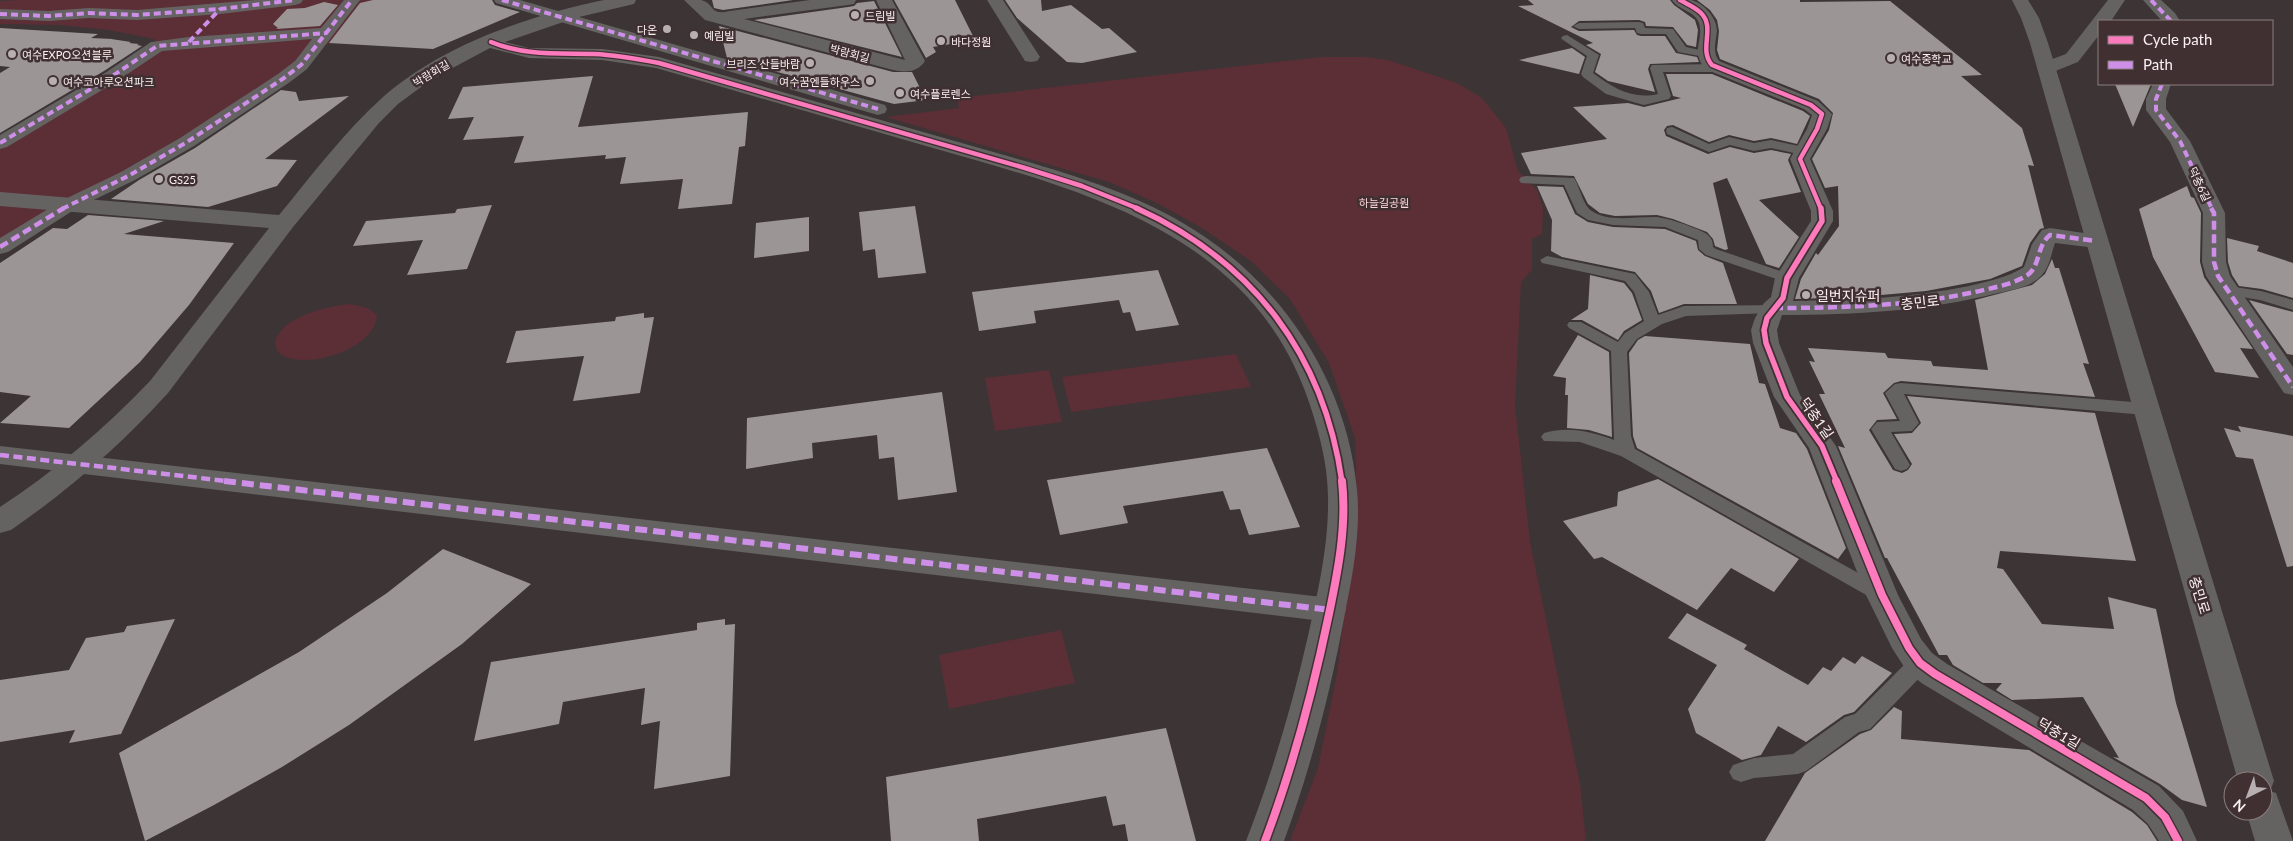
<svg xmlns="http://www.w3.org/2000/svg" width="2293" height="841" font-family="Lato,'Noto Sans KR',sans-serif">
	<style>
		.green { fill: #5c2f37 }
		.building { fill: #9c9595 }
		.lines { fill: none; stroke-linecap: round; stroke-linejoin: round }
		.service { fill: #656262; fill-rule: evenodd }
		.pedestrian { fill: #656262; fill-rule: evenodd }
		.minor { fill: #656262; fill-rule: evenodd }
		.tertiary { fill: #656262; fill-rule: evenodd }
		.quiet-far2 { stroke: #ce8fe9; stroke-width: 4; stroke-dasharray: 7 4; stroke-linecap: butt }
		.quiet-far1 { stroke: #ce8fe9; stroke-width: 4.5; stroke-dasharray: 9 4.5; stroke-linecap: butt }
		.quiet { stroke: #ce8fe9; stroke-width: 6; stroke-dasharray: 12 6; stroke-linecap: butt }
		.cycleway-far2-casing { stroke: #403032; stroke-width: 7 }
		.cycleway-far1-casing { stroke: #403032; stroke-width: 9 }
		.cycleway-casing { stroke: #403032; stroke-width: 11 }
		.cycleway-far2 { stroke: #fd7abc; stroke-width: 4.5 }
		.cycleway-far1 { stroke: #fd7abc; stroke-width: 5.5 }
		.cycleway { stroke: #fd7abc; stroke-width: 8 }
		.poi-dot { fill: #b8afb0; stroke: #403032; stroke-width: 2 }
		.labels { text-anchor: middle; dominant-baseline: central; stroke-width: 5; stroke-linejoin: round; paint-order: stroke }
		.far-poi-label { font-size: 11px; fill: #fbf1f2; stroke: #403032; text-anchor: start }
		.far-street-label { font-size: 11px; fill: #fbf1f2; stroke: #403032 }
		.far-park-label { font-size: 11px; fill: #fdd4d8; stroke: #403032 }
		.poi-label { font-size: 14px; fill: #fbf1f2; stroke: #403032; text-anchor: start }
		.street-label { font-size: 14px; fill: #fbf1f2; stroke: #403032 }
	</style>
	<rect width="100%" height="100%" fill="#3c3435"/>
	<path class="green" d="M20 0H452L376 32 324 45 301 65 0 247V143L157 46 154 39 109 30 60 25 0 24V1Z
		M1322 57H1366L1388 60 1457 83 1482 98 1506 128 1518 171 1537 190 1543 209 1542 234 1532 239V270L1521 282 1515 405 1530 542 1580 784 1586 841H1290L1318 768 1337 674 1357 510 1355 438 1329 363 1290 299 1251 261 1202 228 1157 203 1109 182 886 117 959 108 957 98Z
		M349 304C361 306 370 307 377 316 375 348 312 368 286 357 280 355 275 349 275 343 279 317 329 306 349 304Z
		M1236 354 1251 387 1071 412 1062 377Z
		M1049 370 1062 422 995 431 985 378Z
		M1061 630 1075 683 949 709 939 655Z"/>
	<path class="building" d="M373 0H492L495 5 520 12 433 49 329 43 360 3Z
		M712 0H793L723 10 714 8Z
		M894 0H955L975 40 933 47 936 52 926 58Z
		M1005 0H1041L1042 11 1071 5 1102 29 1109 28 1137 52 1082 63 1067 62 1017 18Z
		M1528 0H1670L1674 5 1695 20 1698 30 1696 47 1687 45 1673 27 1646 26 1645 22 1639 20 1579 21 1571 27 1579 31 1634 30 1637 35 1641 36H1665L1676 53 1697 57 1699 62 1650 64 1648 69 1655 92 1608 81 1595 72 1601 54 1586 45 1593 43 1518 6 1534 5Z
		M1697 0H1800V2L1890 1 1982 75 1961 76 2022 128 2034 166 2028 165 2044 228 2040 229 2030 243 2022 266 1990 279 1926 291 1859 297 1795 299 1801 279 1816 253 1818 255 1839 226 1838 186 1825 188 1812 159 1829 130 1833 113 1819 99 1720 59 1717 50 1719 31 1717 20 1710 10Z
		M874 1 902 57 754 20 848 7 854 6 857 3Z
		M324 2 338 5 320 26 276 29 278 28 273 24 287 9 305 8Z
		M719 26 893 72H912L926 100 894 104 727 58Z
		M0 28 98 34 91 38 113 39H111L131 42 129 43 139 44 137 45 142 46 104 71 0 133V73L10 67 0 66Z
		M1572 48 1585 57 1579 74 1519 60Z
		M1666 74H1712L1803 111 1810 116 1797 144 1771 138 1754 141 1729 135 1709 142 1673 125 1667 126 1664 130 1666 136 1708 154 1730 147 1754 153 1771 150 1791 154 1788 160 1801 192 1759 200 1799 237 1779 268 1766 264 1727 178 1713 183 1728 249 1725 250 1715 246 1713 239 1707 232 1673 219 1657 215 1615 216 1600 213 1588 204 1574 176 1531 174 1521 153 1607 139 1573 107 1628 103 1644 107 1681 98 1673 96Z
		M593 76 578 127 748 112 745 146 739 147 732 204 678 209 683 179 620 184 626 157 605 159 606 155 514 163 524 136 463 140 474 117 448 119 463 87Z
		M2115 84H2151L2133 127Z
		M281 90 296 92 299 101 349 96 265 159 297 160 277 186 208 207 111 199 139 180 195 148Z
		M1537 186 1563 187 1575 214 1588 222 1613 227 1665 229 1696 241 1698 250 1705 256 1723 263 1737 304H1684L1659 313 1651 291 1635 272 1562 257 1551 251 1552 220Z
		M2187 186 2191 197 2194 198 2201 213 2200 262 2204 277 2253 349 2240 348 2259 378 2215 372 2153 257 2139 209Z
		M492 205 467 269 407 275 423 240 353 246 366 221 455 213 457 209Z
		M915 206 926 273 878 278 875 249 863 251 859 212Z
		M88 215 164 221 124 234 234 243 189 305 140 362 69 428 0 423 31 396 0 392V263L53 228 67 229Z
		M809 217V251L754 258 756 223Z
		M2227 238 2259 246 2257 251 2293 263V298L2262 289 2239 286 2232 275 2228 262Z
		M2052 259 2055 268H2059L2089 364 2083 363 2095 397 1901 381 1894 383 1883 393 1897 419 1877 420 1869 430 1893 470 1902 473 1908 470 1912 464 1894 434 1912 433 1921 423 1907 396 2095 413 2136 561 2000 551 1997 568 2003 569 2042 624 2114 629 2108 597 2156 609 2176 703 2207 807 2182 800 2160 784 2113 757 2119 758 2083 697 2012 700 1996 690 2002 683H1983L1953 665 1947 655H1939L1887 558H1885L1838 446 1845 448 1819 394H1825L1809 361 1815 362 1808 348 1885 353 1888 358 1931 361 1933 366 1988 370 1975 300 2032 285 2045 274Z
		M1158 270 1179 325 1136 331 1130 312 1123 313 1119 300 1034 311 1036 323 979 331 972 292Z
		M1590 275 1624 283 1632 293 1642 320 1624 331 1618 340 1582 320H1571L1588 309Z
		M2249 300 2293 312V355L2287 354Z
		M644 313V318L654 317 640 393 573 401 584 356 506 363 516 331 615 321 616 317Z
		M1578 335 1609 352 1612 437 1589 430 1567 428 1568 395H1565L1566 378 1553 376Z
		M1645 336 1750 344 1759 383 1765 384 1780 428 1796 433 1807 449 1846 548 1838 559 1637 448 1633 436 1629 353 1638 340Z
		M942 392 957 492 898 500 894 457 879 459 877 435 812 443 813 458 746 469 747 418Z
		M2238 426 2293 436V566L2287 567 2253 459 2236 457 2224 428 2241 432Z
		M1267 448 1300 527 1249 535 1240 509 1230 510 1223 491 1123 506 1128 523 1060 535 1047 480Z
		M1658 479 1799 559 1774 592 1731 568 1697 610 1602 557 1594 559 1563 521 1617 506 1618 492Z
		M443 549 531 584 462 644 349 725 282 767 214 805 145 841 119 753 299 652 387 593Z
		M1687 613 1747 645 1744 649 1808 685 1823 667 1831 671 1843 657 1855 664 1862 656 1892 673 1854 712 1844 715 1806 742 1778 726 1761 755 1742 760 1696 733 1688 709 1717 665 1668 638Z
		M175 619 121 734 69 743 75 730 0 742V680L69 670 86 638 124 632 127 626Z
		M725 619V625L735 624 730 776 654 789 660 721 641 725 645 688 563 702 559 724 474 741 491 662 697 630V623Z
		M1894 707 1902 711 1901 739 2029 750 2132 812 2147 825 2157 841H1765L1805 773 1860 734 1871 730Z
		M1166 728 1196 841H1128L1125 824 1113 826 1106 796 977 819 979 841H891L886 777Z"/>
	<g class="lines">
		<path class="service" d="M1639 22 1643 23 1645 28 1673 29 1686 47 1709 52 1711 54 1705 57 1678 52 1666 34H1641L1637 33 1635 28 1579 29 1573 26 1579 23Z
			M1567 35 1599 55 1593 73C1613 88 1633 100 1658 94L1650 68 1652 65 1717 64 1723 68 1717 72H1663L1671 96 1669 99 1644 105 1640 104 1606 94 1583 77 1581 74 1587 56 1563 40 1561 38 1563 36Z
			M1672 127 1709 144 1729 137 1754 143 1771 140 1808 148 1810 151 1803 155 1771 148 1754 151 1730 145 1709 152 1667 134 1666 131 1667 128Z
			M1526 176 1574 178C1580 187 1583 206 1592 211 1609 223 1637 216 1657 217 1671 219 1684 224 1697 229 1706 233 1713 236 1713 247L1716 249 1792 275 1795 278 1792 281H1782L1706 255 1699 249 1698 240 1665 227 1613 225 1588 220 1577 213 1564 185 1521 183 1519 180 1521 177Z
			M1547 256 1635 274 1649 292 1658 315 1684 306 1779 305 1781 308 1779 311 1773 313 1686 316 1662 324 1637 339 1627 352 1631 436 1635 449 1889 590 1892 595 1889 600 1882 603 1875 600 1621 456 1580 442 1544 441 1541 437 1544 433C1568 426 1591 431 1614 440L1611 351 1569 328 1567 325 1569 322H1581L1618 342 1625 333 1644 321 1634 292 1625 281 1542 263 1540 260Z
			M2228 286 2261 291 2293 300V310L2260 300 2223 294 2220 291 2223 288Z
			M1901 383 2145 403 2151 405 2154 409 2151 413 2145 415 1904 394 1919 423 1912 431 1891 432 1910 465 1907 469 1901 471 1895 469 1871 429 1877 422 1900 421 1885 393 1895 384Z
			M1920 654 1928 657 1931 663 1928 669 1870 729 1859 732 1806 771 1798 774 1754 778 1741 782 1733 779 1729 772 1733 765 1754 758 1793 754 1845 717 1855 714 1912 657Z"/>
		<path class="pedestrian" d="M255 0H303L301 3 295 5 220 14 137 20 89 18 49 21 0 19V9L49 11 89 8 137 10Z
			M344 0H360L307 69 290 82 194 146 135 180 77 208 8 252 0 254V238L63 200 121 172 180 138 278 74 295 61 312 39 162 51 117 81 7 147 0 149V135L105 73 151 42 189 37 321 28Z
			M494 0H520L885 105 887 109 885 113 878 115 871 113 496 3Z
			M0 446 1331 598 1342 602 1346 610 1342 618 1331 622 0 464Z"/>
		<path class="minor" d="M604 0H636L634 4 575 18 505 42 529 48 602 49 659 57 1032 163C1092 181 1153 201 1205 237 1289 294 1348 388 1357 490 1361 530 1353 574 1345 613 1331 691 1311 767 1284 841H1246C1272 774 1292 706 1308 636 1318 591 1329 544 1328 498 1328 462 1317 424 1305 391 1243 228 1076 189 926 146 836 120 746 94 656 68L602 60 529 58 490 48 432 79 398 104 379 123 293 227 168 393C121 445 69 490 11 530L0 533V507C55 471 104 429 150 381L269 228 0 206V192L279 215C312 175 344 132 383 97 442 45 528 16 604 0Z
			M684 0C689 0 696 0 701 0 716 4 708 16 730 11L810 0H856L854 4 848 5 744 19 905 60 876 0H892L925 61C918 72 906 73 893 70L705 20Z
			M987 0H1003L1040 57 1037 61 1031 62 1025 61Z
			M1672 0C1678 0 1685 0 1691 0 1704 3 1717 18 1717 31 1716 41 1712 52 1719 61L1818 101 1832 114 1827 129 1810 159 1833 211V221L1799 278 1793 301C1852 300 1912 298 1969 286 1988 281 2007 278 2024 267L2032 244 2042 230 2050 228 2104 236 2107 241 2104 246 2096 248 2055 243C2051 254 2050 268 2040 277 2030 287 2011 290 1998 293 1927 311 1855 315 1782 315L1777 330 1779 343 1800 395 1836 446 1898 595 1921 639 1932 653 1947 664 2159 786 2183 811 2197 841H2159L2148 824 2133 810 1923 684 1908 673 1892 648 1866 595 1809 448 1774 397 1753 343 1751 330 1755 318 1764 303 1771 297 1775 278 1811 221V211L1790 159 1807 129 1812 115 1804 109 1705 69C1690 50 1704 42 1699 23 1695 11 1678 10 1672 0Z
			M2108 0H2125L2111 21H2099V35L2078 62 2053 72 2046 74 2039 72 2037 68 2039 64 2066 54Z
			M2143 0H2161L2175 13 2180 21H2162Z
			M2153 84H2171L2166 99V109L2190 141 2225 213 2226 262 2230 276 2293 367V395L2284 393 2206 276 2202 262 2203 213 2170 142 2146 110V99Z"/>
		<path class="tertiary" d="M2012 0H2028L2039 18 2048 43 2274 781 2270 791 2276 793 2293 841H2255L2246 811H2263V781H2238L2030 43 2021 18Z"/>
		<path class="quiet-far2" d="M502 0 878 109
			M2151 0 2171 21
			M0 14 49 16 89 13 137 15 220 9 295 0
			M189 42 220 9
			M2162 84 2156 99V110L2180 141 2212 209
			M0 143 111 77 157 46 327 33
			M62 209 128 176 187 142 284 78 301 65 352 0"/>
		<path class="quiet-far1" d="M2211 208 2214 213V262L2218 276 2293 387
			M0 247 64 208
			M1774 308C1841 308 1909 306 1975 292 1991 288 2011 285 2026 276 2041 267 2036 246 2050 235L2096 241
			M0 455 235 482"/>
		<path class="quiet" d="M224 481 1331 610"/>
		<g class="cycleway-far2-casing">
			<path id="cycleway-far2" d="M1680 0C1687 4 1695 7 1701 13 1716 28 1698 49 1712 65L1811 105 1822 114 1817 129 1800 159 1821 209
				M491 42C525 56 558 53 594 54 616 55 638 59 659 63L1025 168 1082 186 1139 209"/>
		</g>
		<g class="cycleway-far1-casing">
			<path id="cycleway-far1" d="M1136 208C1253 261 1324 355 1342 482
				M1821 208 1822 221 1787 278 1783 298 1767 318 1764 330 1766 343 1787 397 1822 446 1837 482"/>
		</g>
		<g class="cycleway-casing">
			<path id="cycleway" d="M1836 481 1882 595 1909 648 1920 663 1935 674 2146 798 2165 817 2178 841
				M1265 841C1293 767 1313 691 1329 614 1338 571 1347 525 1342 481"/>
		</g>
		<use href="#cycleway-far2" class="cycleway-far2"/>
		<use href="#cycleway-far1" class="cycleway-far1"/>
		<use href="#cycleway" class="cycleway"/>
	</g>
	<g class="poi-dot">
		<circle cx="855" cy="15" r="5"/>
		<circle cx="667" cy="29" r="5"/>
		<circle cx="694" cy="35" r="5"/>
		<circle cx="941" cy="41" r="5"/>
		<circle cx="12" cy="54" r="5"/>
		<circle cx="1891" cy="58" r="5"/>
		<circle cx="810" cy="63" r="5"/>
		<circle cx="53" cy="81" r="5"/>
		<circle cx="870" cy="81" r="5"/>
		<circle cx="900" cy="93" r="5"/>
		<circle cx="159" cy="179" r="5"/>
		<circle cx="1806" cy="295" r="5"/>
	</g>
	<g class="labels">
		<g class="far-poi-label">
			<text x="865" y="15">드림빌</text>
			<text x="657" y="29" text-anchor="end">다온</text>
			<text x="704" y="35">예림빌</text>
			<text x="951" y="41">바다정원</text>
			<text x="22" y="54">여수EXPO오션블루</text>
			<text x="1901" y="58">여수중학교</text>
			<text x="800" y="63" text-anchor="end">브리즈 산들바람</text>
			<text x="63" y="81">여수코아루오션파크</text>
			<text x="860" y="81" text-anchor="end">여수꿈엔들하우스</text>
			<text x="910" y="93">여수플로렌스</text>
			<text x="169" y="179">GS25</text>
		</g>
		<g class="far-street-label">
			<text transform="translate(850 53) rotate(15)">박람회길</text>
			<text transform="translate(431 73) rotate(-31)">박람회길</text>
			<text transform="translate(2200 184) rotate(65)">덕충6길</text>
		</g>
		<g class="far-park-label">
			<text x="1384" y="202">하늘길공원</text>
		</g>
		<g class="poi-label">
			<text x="1816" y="295">일번지슈퍼</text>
		</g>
		<g class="street-label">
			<text transform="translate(1920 302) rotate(-6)">충민로</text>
			<text transform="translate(1817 418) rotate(55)">덕충1길</text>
			<text transform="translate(2200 595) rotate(73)">충민로</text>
			<text transform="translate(2059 733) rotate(31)">덕충1길</text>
		</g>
	</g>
	<rect x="2098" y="20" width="175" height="65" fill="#403032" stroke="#8b7d7f"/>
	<rect x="2108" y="36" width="25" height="8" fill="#fd7abc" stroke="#8b7d7f"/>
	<text x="2143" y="45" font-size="15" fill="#fbf1f2">Cycle path</text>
	<rect x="2108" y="61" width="25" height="8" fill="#ce8fe9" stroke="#8b7d7f"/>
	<text x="2143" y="70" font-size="15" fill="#fbf1f2">Path</text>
	<g transform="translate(2248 796) rotate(222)"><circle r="24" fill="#403032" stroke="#8b7d7f"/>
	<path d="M0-4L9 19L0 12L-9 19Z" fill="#b8afb0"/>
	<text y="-8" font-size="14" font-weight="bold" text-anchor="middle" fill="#fbf1f2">N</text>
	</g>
</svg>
